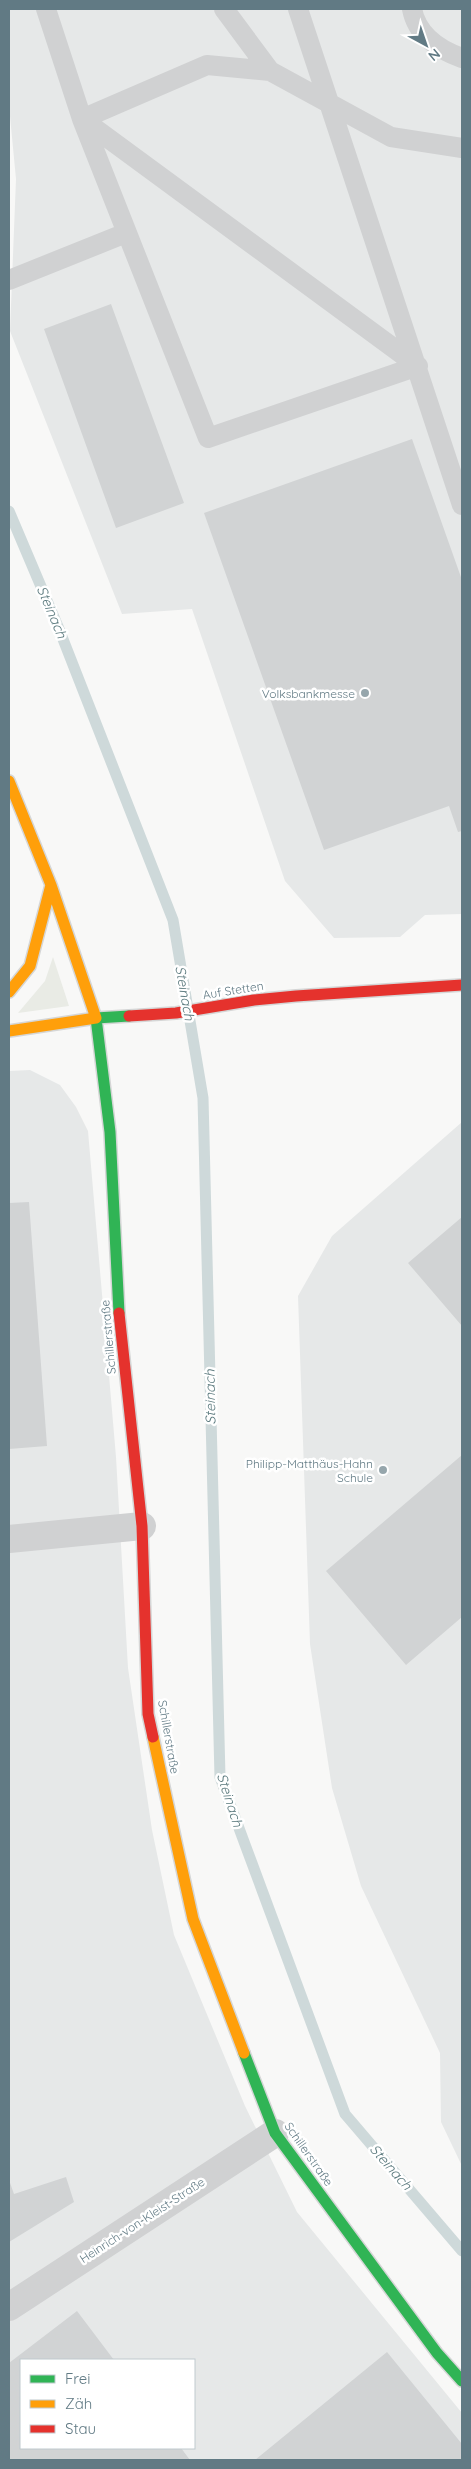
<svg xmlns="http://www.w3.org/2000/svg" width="471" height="2469" font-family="Quicksand,sans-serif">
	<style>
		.built { fill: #e6e8e8; fill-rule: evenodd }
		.green { fill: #e9ebe5 }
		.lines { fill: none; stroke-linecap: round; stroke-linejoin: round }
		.stream { stroke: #ced9da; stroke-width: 11 }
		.building { fill: #d1d3d4 }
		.fast-casing { stroke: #d5d6d6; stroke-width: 14 }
		.slow-casing { stroke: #d5d6d6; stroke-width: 14 }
		.jam-casing { stroke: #d5d6d6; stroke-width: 14 }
		.lane { stroke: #d0d1d2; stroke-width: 20 }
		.street { stroke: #d0d1d2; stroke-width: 28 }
		.fast { stroke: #30b455; stroke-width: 11 }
		.slow { stroke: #ff9f0a; stroke-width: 11 }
		.jam { stroke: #e5322d; stroke-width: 11 }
		.poi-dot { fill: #96a6ac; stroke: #fff; stroke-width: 2 }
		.labels { text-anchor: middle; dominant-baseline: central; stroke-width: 5; stroke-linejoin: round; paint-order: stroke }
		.poi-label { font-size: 12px; fill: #617a84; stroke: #fff; text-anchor: end }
		.street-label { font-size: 12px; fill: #617a84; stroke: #fff }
		.water-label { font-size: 14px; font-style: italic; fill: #5c7a7e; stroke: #fff }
	</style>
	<rect width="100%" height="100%" fill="#f8f8f7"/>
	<path class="built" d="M9 9H462V914L425 915 400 937 334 938 285 881 192 609 122 614 10 331 16 179 9 106Z
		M30 1070 60 1085 76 1107 88 1131 116 1457 128 1668 152 1830 174 1935 245 2106 297 2212 462 2413V2460H9V1071ZM21 2360H194V2448H21Z
		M462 1122V2166L441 2122 440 2053 361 1886 332 1788 310 1644 298 1296 332 1236Z"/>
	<path class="green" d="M53 957 69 1006 18 1013 45 981Z"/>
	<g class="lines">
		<path class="stream" d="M9 511 59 629 173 920 203 1098 220 1777 345 2114 462 2251"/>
	</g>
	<path class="building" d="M111 304 184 503 116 528 44 329Z
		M412 439 462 580V831L458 832 449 806 324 850 204 513Z
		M29 1202 47 1446 9 1449V1203Z
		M462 1217V1326L408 1263Z
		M462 1455V1617L406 1665 326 1571Z
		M66 2177 74 2202 9 2242V2180L14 2194Z
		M77 2311 114 2360H21V2448H181L190 2460H9V2363Z
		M387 2352 462 2444V2460H255Z"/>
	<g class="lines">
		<g class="fast-casing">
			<path id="fast" d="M119 1313 110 1132 96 1018 129 1016
				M244 2053 275 2133 437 2353 462 2381"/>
		</g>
		<g class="slow-casing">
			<path id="slow" d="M9 781 51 885 96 1018 9 1031
				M9 992 30 966 51 885
				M153 1737 193 1919 244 2053"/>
		</g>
		<g class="jam-casing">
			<path id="jam" d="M129 1016 176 1013 254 1000 296 996 462 985
				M119 1313 142 1526 148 1714 153 1737"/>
		</g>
		<path class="lane" d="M46 9 82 119 208 438 418 366 82 119
			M224 9 270 71 391 137 462 148
			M298 9 462 505
			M412 9C417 35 439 50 462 58
			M82 119 207 65 270 71
			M9 280 126 233"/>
		<path class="street" d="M9 1539 142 1526
			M9 2307 275 2133"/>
		<use href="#fast" class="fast"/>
		<use href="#slow" class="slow"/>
		<use href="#jam" class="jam"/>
	</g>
	<g class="poi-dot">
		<circle cx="365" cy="693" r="5"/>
		<circle cx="383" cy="1470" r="5"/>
	</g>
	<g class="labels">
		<g class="poi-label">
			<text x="355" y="693">Volksbankmesse</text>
			<text x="373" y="1463">Philipp-Matthäus-Hahn<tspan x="373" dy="14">Schule</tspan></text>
		</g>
		<g class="street-label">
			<text transform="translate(233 990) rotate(-9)">Auf Stetten</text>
			<text transform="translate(108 1337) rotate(-95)">Schillerstraße</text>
			<text transform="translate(169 1737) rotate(80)">Schillerstraße</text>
			<text transform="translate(309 2154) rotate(55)">Schillerstraße</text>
			<text transform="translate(142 2220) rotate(-33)">Heinrich-von-Kleist-Straße</text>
		</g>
		<g class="water-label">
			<text transform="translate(52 612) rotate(67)">Steinach</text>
			<text transform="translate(185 993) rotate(80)">Steinach</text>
			<text transform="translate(210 1397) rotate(-91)">Steinach</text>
			<text transform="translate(230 1800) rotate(72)">Steinach</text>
			<text transform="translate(391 2167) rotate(49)">Steinach</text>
		</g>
	</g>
	<rect width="471" height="2469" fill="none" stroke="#617a84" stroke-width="20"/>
	<rect x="20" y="2359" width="175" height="90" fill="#ffffff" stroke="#c0cace"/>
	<rect x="30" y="2375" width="25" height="8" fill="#30b455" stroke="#c0cace"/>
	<text x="65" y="2384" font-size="15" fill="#617a84">Frei</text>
	<rect x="30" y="2400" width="25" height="8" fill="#ff9f0a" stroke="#c0cace"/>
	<text x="65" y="2409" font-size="15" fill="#617a84">Zäh</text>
	<rect x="30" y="2425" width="25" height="8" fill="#e5322d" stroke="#c0cace"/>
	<text x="65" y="2434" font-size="15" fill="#617a84">Stau</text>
	<g transform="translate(426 45) rotate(140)" stroke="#ffffff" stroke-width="4" paint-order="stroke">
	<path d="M0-4L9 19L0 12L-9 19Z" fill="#617a84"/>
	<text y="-8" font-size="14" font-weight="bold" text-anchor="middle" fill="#617a84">N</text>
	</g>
</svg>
